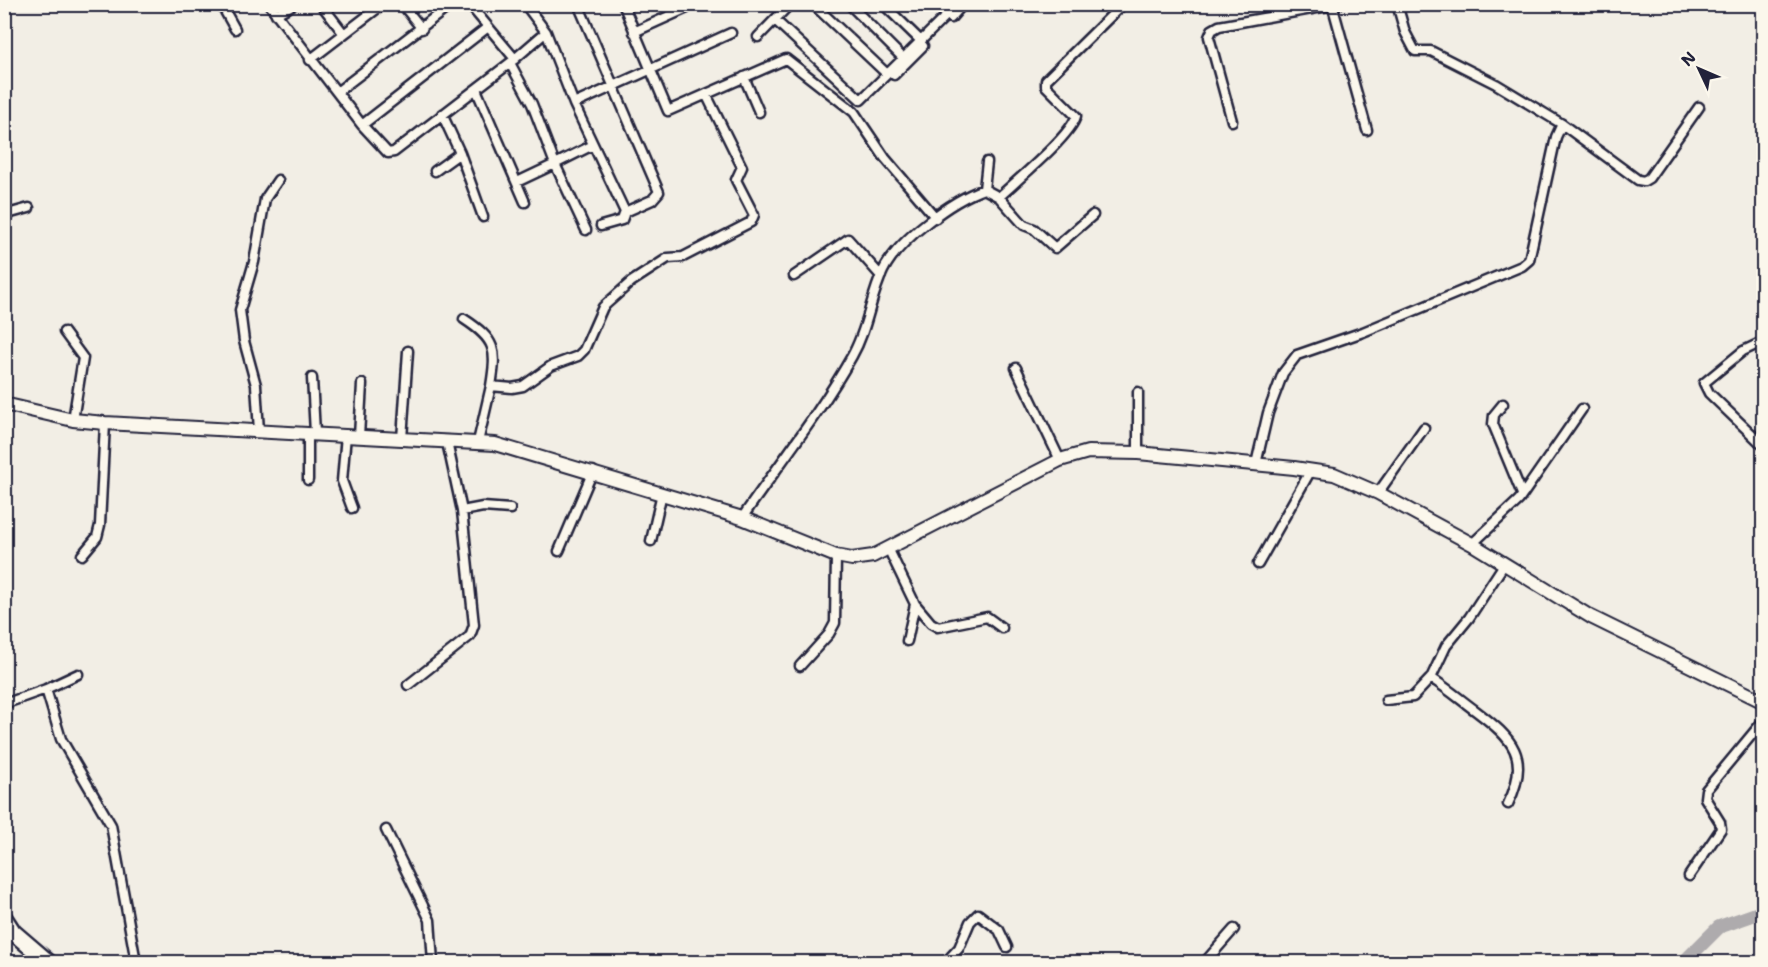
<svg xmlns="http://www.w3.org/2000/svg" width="1768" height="967" font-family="'Shantell Sans',sans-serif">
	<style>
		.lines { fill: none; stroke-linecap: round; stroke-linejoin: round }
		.river { stroke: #aeabad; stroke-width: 14 }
		.street-casing { stroke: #22223b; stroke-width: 13 }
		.secondary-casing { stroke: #22223b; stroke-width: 16 }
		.highway-casing { stroke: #22223b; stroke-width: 20 }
		.street { stroke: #fbf7ec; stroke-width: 8 }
		.secondary { stroke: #fbf7ec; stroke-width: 12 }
		.highway { stroke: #fbf7ec; stroke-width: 15 }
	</style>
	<rect width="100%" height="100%" fill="#f2eee5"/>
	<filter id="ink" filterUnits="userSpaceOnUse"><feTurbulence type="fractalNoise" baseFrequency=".0167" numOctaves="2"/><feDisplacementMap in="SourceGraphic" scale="12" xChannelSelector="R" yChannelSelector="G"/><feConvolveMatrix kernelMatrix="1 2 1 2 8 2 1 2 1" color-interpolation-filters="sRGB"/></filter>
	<g filter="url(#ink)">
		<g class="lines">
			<path class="river" d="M1684 962 1719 927 1764 911"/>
			<g class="street-casing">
				<path id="street" d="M221 4 235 29
					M269 4 362 125 388 153 394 152 510 63 546 32
					M321 4 344 34
					M402 4 422 29
					M469 4 515 59
					M525 4 546 32 574 104 625 212 652 200 659 192 578 4
					M623 4 668 111 786 59 854 112 885 158 936 218
					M813 4 887 74
					M849 4 903 58
					M883 4 921 41
					M942 4 950 12
					M1332 4 1367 130
					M1397 4 1405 32 1415 51H1431L1496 84 1562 124 1638 180 1644 181 1649 178 1699 107
					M276 14 294 4
					M951 18 963 4
					M775 20 861 100 950 12 953 15
					M634 32 687 8
					M758 37 790 4
					M310 60 383 4
					M510 63 532 104 555 164 593 145
					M894 75 923 46
					M744 77 759 112
					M476 89 525 202
					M337 92 452 4
					M574 104 731 33
					M442 114 460 153 483 217
					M1232 121 1209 37 1212 30 1219 26 1339 4
					M362 125 488 27
					M435 171 460 153
					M517 182 555 164 586 230
					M984 189 987 162
					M999 197 1024 225 1034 229 1055 248 1093 215
					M4 215 29 208
					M601 226 622 220 625 212
					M794 276 848 239 881 276
					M464 319C496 340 497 349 491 386
					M64 332 83 358 73 420
					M1764 341 1743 351 1704 383 1709 393 1764 446
					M1016 368 1060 460
					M312 378 315 433
					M1138 392V453
					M1503 404 1494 415 1493 424 1522 494
					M259 431 256 385 244 341 240 310 254 262 265 199 278 180
					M346 435 342 481 352 508
					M359 436 362 384
					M402 439 408 351
					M478 442 491 386 512 388 523 386 551 366 578 356 584 350 603 307 631 282 668 258 683 257 751 222 754 215 736 180 742 167 706 94
					M1256 464 1268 413 1283 373 1297 355 1363 332 1522 266 1529 260 1556 137 1562 124
					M308 480V434
					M1378 493 1424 428
					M462 511 483 507 510 509
					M742 518C779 464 820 413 852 356 868 328 870 298 883 271 898 240 952 200 984 189L999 197C1015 182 1072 135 1076 116L1046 86V80L1123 4
					M651 541 662 493
					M1472 544 1519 500 1582 409
					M888 548 915 604 907 641
					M559 551 593 471
					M82 555 97 537 100 525 105 423
					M1258 564 1311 470
					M1503 566 1469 618 1446 646 1431 678C1447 688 1461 700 1476 711 1513 739 1531 757 1508 804
					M915 604 931 623 938 627 987 617 1002 628
					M800 666 829 634 835 623 836 556
					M408 685 470 636 474 625 462 511 447 442
					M46 689 78 674
					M1386 700 1413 697 1431 678
					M4 704 46 689 61 739 111 825 136 962
					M386 830 430 920 433 962
					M1689 876 1721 829 1720 822 1705 798 1706 790 1764 720
					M946 962 959 948 970 922 978 914 999 930 1007 947
					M1205 962 1234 929"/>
			</g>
			<g class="secondary-casing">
				<path id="secondary" d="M4 404 73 420 105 423 495 444 742 518 836 556 852 559 873 556 1060 460 1088 452 1138 453 1294 468 1334 474 1378 493 1472 544 1591 617 1764 702"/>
			</g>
			<g class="highway-casing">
				<path id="highway" d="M4 918 13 932 48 962"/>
			</g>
			<use href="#street" class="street"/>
			<use href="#secondary" class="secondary"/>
			<use href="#highway" class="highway"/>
		</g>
	</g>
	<rect width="1768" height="967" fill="none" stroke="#fbf7ec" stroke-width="24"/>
	<rect x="12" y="12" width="1744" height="943" fill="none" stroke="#22223b" stroke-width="2" filter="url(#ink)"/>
	<g transform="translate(1699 69) rotate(314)" stroke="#fbf7ec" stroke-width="4.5" paint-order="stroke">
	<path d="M0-4.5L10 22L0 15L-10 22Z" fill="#22223b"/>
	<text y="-9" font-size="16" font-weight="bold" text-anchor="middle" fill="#22223b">N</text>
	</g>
</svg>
